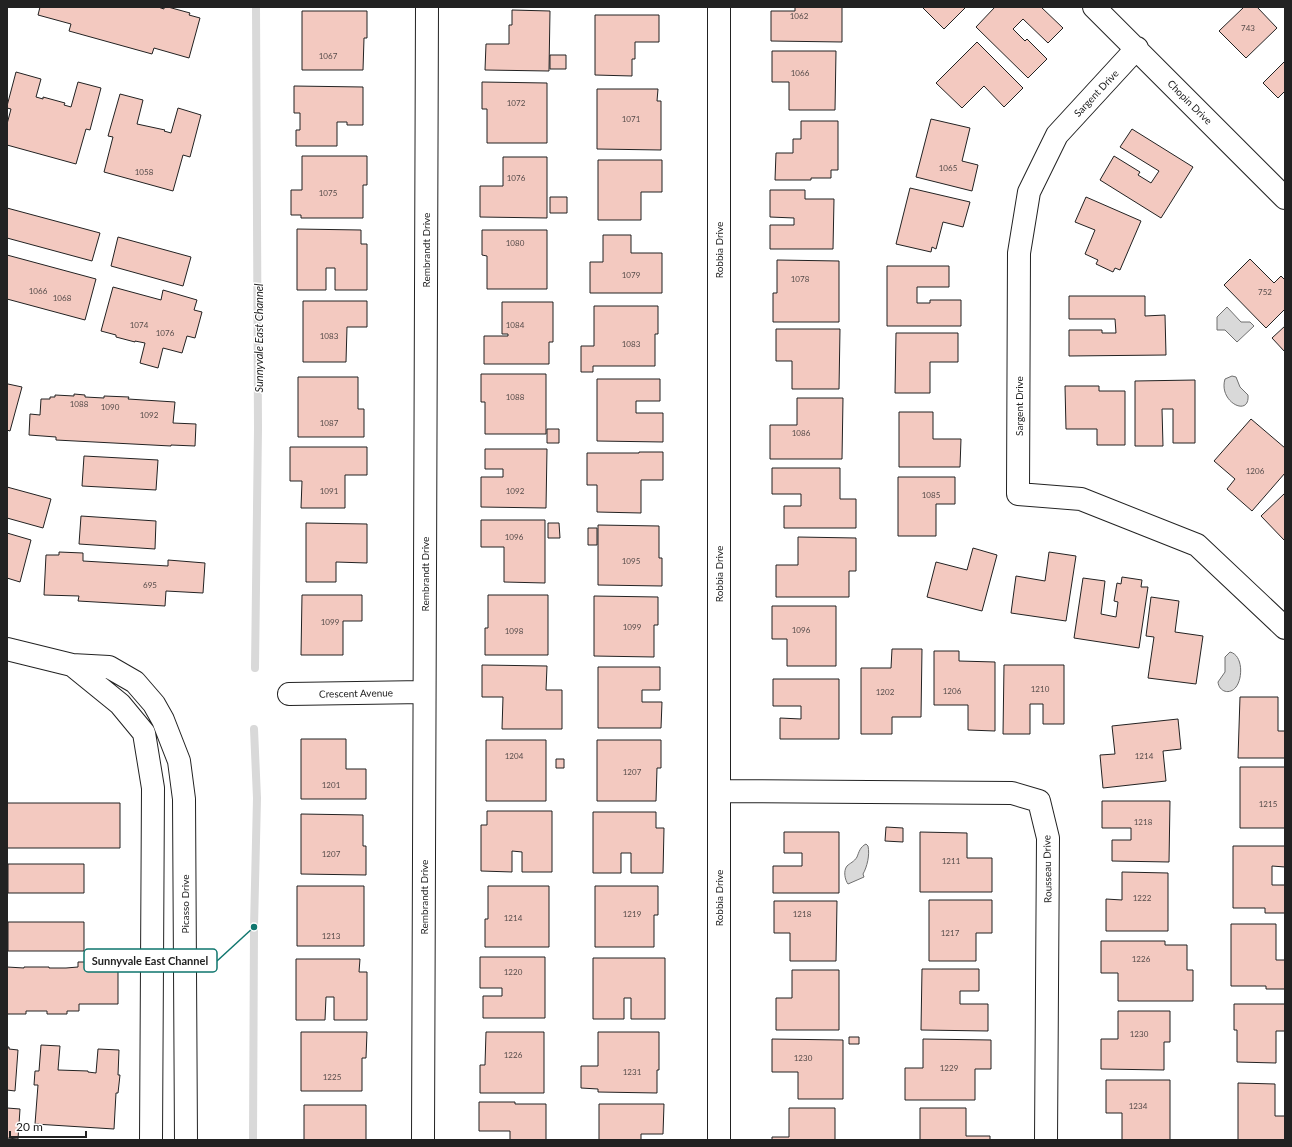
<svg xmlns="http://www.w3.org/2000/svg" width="1292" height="1147" font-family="Lato,sans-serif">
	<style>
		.water { fill: #d9d9d9; stroke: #6f6f6f }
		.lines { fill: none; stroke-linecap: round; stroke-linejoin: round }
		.stream { stroke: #d9d9d9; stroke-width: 8 }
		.building { fill: #f3c9c0; stroke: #222 }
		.minor-casing { stroke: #222; stroke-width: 24 }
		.minor { stroke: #fff; stroke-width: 22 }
		.labels { text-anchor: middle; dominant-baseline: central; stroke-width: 3; stroke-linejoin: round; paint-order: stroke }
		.number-label { font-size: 8px; fill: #564c4a }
		.street-label { font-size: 10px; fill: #222; stroke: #fff }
		.water-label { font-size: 11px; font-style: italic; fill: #222; stroke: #fff }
		.leader { fill: none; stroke: #0f766e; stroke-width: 1.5 }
		.callout-dot { fill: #0f766e; stroke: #fff; stroke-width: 1.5 }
		.callout { fill: #fff; stroke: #0f766e; stroke-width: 1.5 }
		.callout-label { font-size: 11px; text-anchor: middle; font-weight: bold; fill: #222 }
	</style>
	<rect width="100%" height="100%" fill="#fff"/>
	<path class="water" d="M1227 307 1241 322H1250L1254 326 1237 342 1225 330H1217V317Z
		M1232 376 1236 377 1240 387 1248 395C1250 418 1218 402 1225 379Z
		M1230 652C1243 655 1243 678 1236 687 1230 695 1219 692 1218 682L1225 672V657Z
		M866 844 868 846C870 855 867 867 863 874L864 877 848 884C845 880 843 871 847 866 850 863 854 862 857 857 859 852 860 847 866 844Z"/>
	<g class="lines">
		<path class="stream" d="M255 668 258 429 256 7
			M253 1140 254 927 257 798 254 729"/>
	</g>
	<path class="building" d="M40 7H158L164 9V7H168L190 13 189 15 200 18 189 58 154 48 152 54 69 31 71 24 38 15Z
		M795 7H842V42L771 41V11H795Z
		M922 7H966L944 29Z
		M995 7H1041L1063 28 1048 43 1023 19 1013 29 1025 41 1027 39 1047 59 1028 78 976 27Z
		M1244 7H1257L1277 28 1246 58 1219 31Z
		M512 10 550 11 549 71 485 70 486 44H509V25H512Z
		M302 11H367V38H364L363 70H302Z
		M595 15H659V42H635V59H632V76L595 75Z
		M977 42 1023 88 1004 107 984 86 962 108 936 83Z
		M772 51H836L835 110H789V82H772Z
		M550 55H566V69H550Z
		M1285 61V91L1278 98 1263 83Z
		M16 72 41 79 36 97 43 99V97L65 103 64 105 71 107 78 82 101 88 90 130 86 129 76 164 7 145V124L11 109 7 108V106Z
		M482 82 547 83V143H487V109H482Z
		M294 86 363 87V125H347V122H337V146H296V130H300V113H294Z
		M597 89H658L657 101H661V150L597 149Z
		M120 94 143 100 137 124 165 130 164 131 171 133 178 108 201 115 190 157 183 155 173 191 104 172 113 137 108 136Z
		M931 119 970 128 962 161 978 165 972 191 916 177Z
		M801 121H838V170H831V178H811V180H775L776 153H793V139H801Z
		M1132 129 1193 167 1161 218 1100 180 1114 156 1140 172 1138 175 1151 183 1159 171 1120 147Z
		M302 156H367V185H363V218H301V215H291V190H302Z
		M503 157H547V218L480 217V186H503Z
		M598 160H662V192H641V220H598Z
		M910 188 970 202 963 227 943 222 936 249 932 247 931 252 896 244Z
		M770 190H805V199H834L833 249H770V225H794V218L770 217Z
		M550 197H567V213H550Z
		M1086 197 1141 221 1120 270 1115 268 1113 272 1096 264 1098 260 1085 254 1095 230 1075 222Z
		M7 208 100 233 92 261 7 238Z
		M297 229 361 230V244H367V290H335V268H326V290H297Z
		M482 230H547V289H487V256L482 255Z
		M603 235H631V253H662V293H590V262H603Z
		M118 237 191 257 183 286 111 266Z
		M7 255 96 279 85 320 7 299Z
		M1250 259 1274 283 1281 276 1285 280V309L1266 328 1224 285Z
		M777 260 839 261V322H773V293H777Z
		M887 266H949V287H917V303H930V300H961V326H887Z
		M113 287 161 300 163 290 197 300 194 310 202 312 195 338 187 336 182 353 163 348 158 368 140 363 145 343 135 341V342L116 337V335L101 331Z
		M1069 296H1145V316L1165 315 1166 355 1069 356V330H1102V333H1116L1115 319H1069Z
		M303 301H367V327H347L346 362H303Z
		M502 302H553V342H549V364H484V336H508V334H502Z
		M594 306H658V334H655V366H593V372H581V346H594Z
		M1285 326V352L1272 338Z
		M776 329H840L839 389H792V361H776Z
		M896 333H958V362H930V393H895Z
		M481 374H546V434H485V402H481Z
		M298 377H358V409H364V437H298Z
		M597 379H660V401H636V413H663V442L597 441Z
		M1195 380V443H1173V409H1162L1163 446H1135V381Z
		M8 384 22 387 10 431 7 430V385Z
		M1065 386H1099V391H1125V445H1097V429H1066Z
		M74 394 85 395V397L104 398V396L129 397 128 399 175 402 173 423 196 424 195 446 171 445V446L56 440V437L29 435 30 414 40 415 41 399H50V397H55V395L74 396Z
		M797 398H843L842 459H770V425H797Z
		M899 412H933V439H961L960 467H899Z
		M1251 419 1285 448V473L1252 511 1227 489 1235 479 1214 461Z
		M547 429H559V443H547Z
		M290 447H367V475H345V508H301L302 481H290Z
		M485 449H547L546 508 481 507V477H503V469H485Z
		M639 452H663V480H641V513L597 512V485H587V453H639Z
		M84 456 158 460 156 490 82 486Z
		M772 468H840V499H856V528H784V506H801V494H772Z
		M898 477H955V504H936V536H898Z
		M7 487 51 499 43 528 7 518Z
		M1285 493V541L1261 516Z
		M81 516 156 521 155 549 79 544Z
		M481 520H545V583L504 582V547H481Z
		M306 523 367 524V563L336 562V582H306Z
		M548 523H559L560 538H548Z
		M598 525 659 526V558H662V586L598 585Z
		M588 528H597V545H588Z
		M7 533 31 540 20 582 7 578Z
		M798 537 856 538V571H849V597H776V565H798Z
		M973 548 997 555 982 611 927 597 936 562 967 570Z
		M59 552 83 553V561L168 566V560L205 563 203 593 166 591 165 606 78 601 79 596 44 595 46 555H59Z
		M1049 552 1076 556 1066 621 1011 613 1016 576 1045 581Z
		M1122 577 1142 580 1141 587H1148L1139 648 1074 638 1083 578 1105 581 1101 614 1116 617 1118 602 1114 601 1117 583 1121 584Z
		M302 595H362V621H343V655H301Z
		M488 595H548V655H485V628H488Z
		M594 596 658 597V625H654V657L594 656Z
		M1151 597 1179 601 1175 632 1203 636 1196 684 1148 678 1154 637 1146 636Z
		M772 606H836V666H787V639H772Z
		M892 649H922L921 717H892V734H861V668H891Z
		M934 651H959V661L995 662V731L968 730V705H934Z
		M482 665 547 666 546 690H562V729H502L503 697H482Z
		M1004 665H1064V724H1043V704H1030V734H1003Z
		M598 667H660V690H642V702H662L661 728H598Z
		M773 679H839V739H780V718L801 719V706H773Z
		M1240 697H1278V731H1285V758H1238Z
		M1178 719 1181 749 1163 751 1166 781 1103 788 1100 755 1115 754 1112 726Z
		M301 739H346V769H366V799H301Z
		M486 740H546V801H486Z
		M597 740H661V768H657L656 801H597Z
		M556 759H564V768H556Z
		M1240 767H1285V828H1240Z
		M1102 801H1170L1169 862 1112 861V840H1131V828H1102Z
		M7 803H120V848H7Z
		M487 811H552V872H522V852L512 851V872L481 871V825H487Z
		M593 812H656V828H664L663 873H631V853H621V873H593Z
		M301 814 363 815V846H366V875L301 874Z
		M886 827 903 828V842L885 841Z
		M784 832H839V893H773V866H802V853H784Z
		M920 832 967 833V858H992V892H920Z
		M1233 846H1285V867L1272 866V885H1285V913H1265V908H1233Z
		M8 864H84V893H8Z
		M1122 872 1168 873V931H1106V899L1122 900Z
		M297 886H364V946H297Z
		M488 886H549V947H485V919H488Z
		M595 886H658V915H654V947H595Z
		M929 900H992V933H976V961H929Z
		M774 901H837L836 961H790V933H774Z
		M8 922H84V951H8Z
		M1231 924H1276V960H1285V989H1266V986H1231Z
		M1101 941H1165V945H1187V970H1193V1001H1118V973H1101Z
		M480 957H545V1018H483V996H502V988H480Z
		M593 958H665V1019H631V998H624V1019H593Z
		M296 959H360L359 972H367V1020H334V997H326L325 1020H296Z
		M78 962H118V1004H79V1011H67V1014H47V1011H26V1014H7V967L24 968V967H49V968H66L78 967Z
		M922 969H979V991H960V1004H988V1031L921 1030Z
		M792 970H839V1030H776V998H792Z
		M1234 1004H1285V1031H1276V1063L1237 1062V1030H1234Z
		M1118 1011H1170V1042H1164V1070L1101 1069V1039H1118Z
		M301 1032H367L366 1058H362V1091H301Z
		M486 1032H544V1093H480V1065H485Z
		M598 1032H659V1070H657V1093L598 1092V1089L581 1088V1066H598Z
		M849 1037H859V1044H849Z
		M772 1039 843 1040V1099H798V1072H772Z
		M923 1039 991 1040V1069H975V1100H905V1068H923Z
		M41 1045 60 1046 58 1070 88 1071V1072L96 1073 98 1049 119 1050 118 1075H120L118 1093H116L114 1129 35 1124 38 1085H34L35 1071H39Z
		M7 1047H9V1049L18 1050 15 1091 7 1090Z
		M1106 1080H1170V1140H1122V1113H1106Z
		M1238 1083 1275 1084V1116H1285V1140H1238Z
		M479 1102H515V1104H546V1140H510V1131H479Z
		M599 1104H664L663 1134H641V1140H599Z
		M304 1105H366V1140H304Z
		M7 1108 20 1109 18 1139 7 1138Z
		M789 1108H835V1140H772V1137H789Z
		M920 1108H966V1136H990V1140H920Z"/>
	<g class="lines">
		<g class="minor-casing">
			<path id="minor" d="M719 7V1140
				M1094 7 1285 198
				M1137 48 1057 135 1029 192 1019 253 1018 494 1081 499 1197 545 1285 628
				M7 649 72 665 109 667 135 682 154 704 163 720 179 761 184 799 186 1140
				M72 665 120 704 144 733 153 788 151 1140
				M289 694 424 692
				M719 791 1012 793 1039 801 1048 838 1046 1140
				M423 1140 427 7"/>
		</g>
		<use href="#minor" class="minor"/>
	</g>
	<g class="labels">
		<g class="number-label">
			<text x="799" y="16">1062</text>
			<text x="1248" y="28">743</text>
			<text x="328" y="56">1067</text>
			<text x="800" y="73">1066</text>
			<text x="516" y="103">1072</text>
			<text x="631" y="119">1071</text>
			<text x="948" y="168">1065</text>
			<text x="144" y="172">1058</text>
			<text x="516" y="178">1076</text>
			<text x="328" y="193">1075</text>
			<text x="515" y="243">1080</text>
			<text x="631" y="275">1079</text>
			<text x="800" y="279">1078</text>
			<text x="38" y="291">1066</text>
			<text x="1265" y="292">752</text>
			<text x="62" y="298">1068</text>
			<text x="139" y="325">1074</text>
			<text x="515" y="325">1084</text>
			<text x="165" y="333">1076</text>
			<text x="329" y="336">1083</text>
			<text x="631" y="344">1083</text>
			<text x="515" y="397">1088</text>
			<text x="79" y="404">1088</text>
			<text x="110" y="407">1090</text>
			<text x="149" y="415">1092</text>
			<text x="329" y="423">1087</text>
			<text x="801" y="433">1086</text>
			<text x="1255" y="471">1206</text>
			<text x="329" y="491">1091</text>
			<text x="515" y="491">1092</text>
			<text x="931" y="495">1085</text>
			<text x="514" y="537">1096</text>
			<text x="631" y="561">1095</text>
			<text x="150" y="585">695</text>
			<text x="330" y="622">1099</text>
			<text x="632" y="627">1099</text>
			<text x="801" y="630">1096</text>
			<text x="514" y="631">1098</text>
			<text x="1040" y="689">1210</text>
			<text x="952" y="691">1206</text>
			<text x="885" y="692">1202</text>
			<text x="514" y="756">1204</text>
			<text x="1144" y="756">1214</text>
			<text x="632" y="772">1207</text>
			<text x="331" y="785">1201</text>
			<text x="1268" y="804">1215</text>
			<text x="1143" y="822">1218</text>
			<text x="331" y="854">1207</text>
			<text x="951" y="861">1211</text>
			<text x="1142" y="898">1222</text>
			<text x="632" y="914">1219</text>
			<text x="802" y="914">1218</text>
			<text x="513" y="918">1214</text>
			<text x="950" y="933">1217</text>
			<text x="331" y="936">1213</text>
			<text x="1141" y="959">1226</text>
			<text x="513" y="972">1220</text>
			<text x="1139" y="1034">1230</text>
			<text x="513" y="1055">1226</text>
			<text x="803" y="1058">1230</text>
			<text x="949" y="1068">1229</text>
			<text x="632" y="1072">1231</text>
			<text x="332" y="1077">1225</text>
			<text x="1138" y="1106">1234</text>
		</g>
		<g class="street-label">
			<text transform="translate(1096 93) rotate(-47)">Sargent Drive</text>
			<text transform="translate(1190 102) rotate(45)">Chopin Drive</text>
			<text transform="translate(426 250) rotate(-90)">Rembrandt Drive</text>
			<text transform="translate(719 250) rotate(-90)">Robbia Drive</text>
			<text transform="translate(1019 406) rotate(-90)">Sargent Drive</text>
			<text transform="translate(425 574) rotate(-90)">Rembrandt Drive</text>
			<text transform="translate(719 574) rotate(-90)">Robbia Drive</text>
			<text transform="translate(356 693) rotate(-1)">Crescent Avenue</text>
			<text transform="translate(1047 869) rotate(-91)">Rousseau Drive</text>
			<text transform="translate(424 897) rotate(-90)">Rembrandt Drive</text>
			<text transform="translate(719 898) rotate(-90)">Robbia Drive</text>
			<text transform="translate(185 904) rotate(-90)">Picasso Drive</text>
		</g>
		<g class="water-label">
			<text transform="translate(258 338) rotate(-90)">Sunnyvale East Channel</text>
		</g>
	</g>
	<path class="leader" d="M254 927L217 961"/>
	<circle class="callout-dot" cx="254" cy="927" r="4"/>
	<rect class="callout" x="84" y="949" width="133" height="23" rx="4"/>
	<g class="callout-label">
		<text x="150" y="965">Sunnyvale East Channel</text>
	</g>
	<rect width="1292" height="1147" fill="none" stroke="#222222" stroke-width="16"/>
	<path d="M10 1131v6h76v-6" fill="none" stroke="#222222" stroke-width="2"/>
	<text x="16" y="1131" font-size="12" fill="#222222" stroke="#ffffff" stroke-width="3" paint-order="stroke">20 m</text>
</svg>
